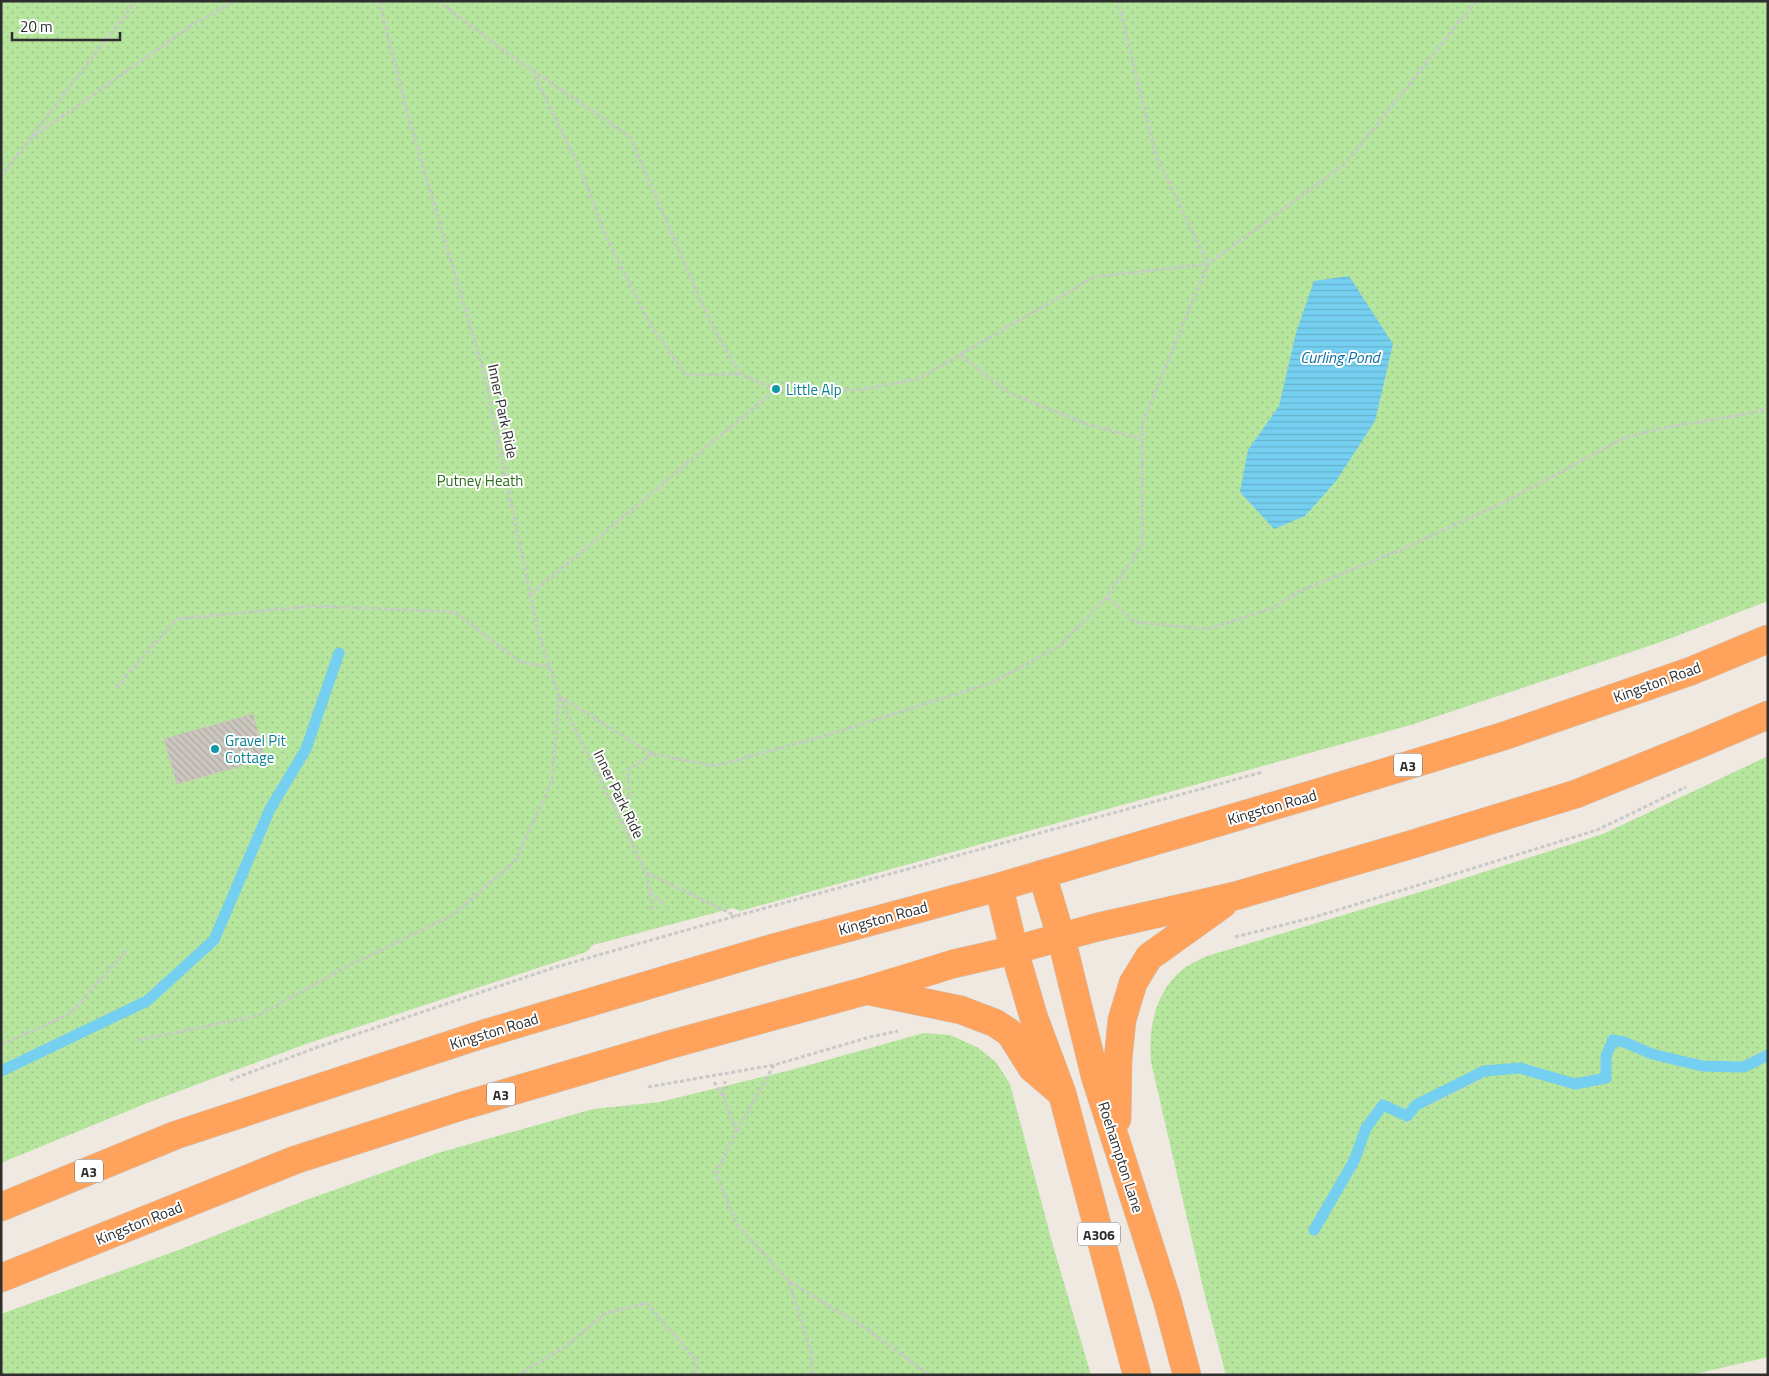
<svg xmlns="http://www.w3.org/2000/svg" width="1769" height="1376" font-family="'Titillium Web',sans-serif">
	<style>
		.park { fill: url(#park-dots) }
		.water { fill: url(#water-rules) }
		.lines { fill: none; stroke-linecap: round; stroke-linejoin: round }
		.stream { stroke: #75cff0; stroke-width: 11 }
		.building { fill: url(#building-back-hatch); stroke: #cbc5ba }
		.highway-casing { stroke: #c9c9c9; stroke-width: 29 }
		.path { stroke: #c9c9c9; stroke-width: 3; stroke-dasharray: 4 2.5; stroke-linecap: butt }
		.highway { stroke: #ffa35c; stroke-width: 28 }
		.culture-dot { fill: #0f9aa8; stroke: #fff; stroke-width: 2 }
		.labels { text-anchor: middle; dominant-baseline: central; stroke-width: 4; stroke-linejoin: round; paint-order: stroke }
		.shield { fill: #fff; stroke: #6d6d6d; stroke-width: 1 }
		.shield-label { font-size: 14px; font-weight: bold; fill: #2e2e2e }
		.culture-label { font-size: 15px; fill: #0d838f; stroke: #fff; text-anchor: start }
		.street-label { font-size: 15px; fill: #2e2e2e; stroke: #fff }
		.park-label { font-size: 15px; fill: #2c6e1b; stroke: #fff }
		.water-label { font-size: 16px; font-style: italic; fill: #0d6fa3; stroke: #fff }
	</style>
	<defs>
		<pattern id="park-dots" width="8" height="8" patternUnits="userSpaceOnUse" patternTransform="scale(1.25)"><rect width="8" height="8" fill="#b6e59e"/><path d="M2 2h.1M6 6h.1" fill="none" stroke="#9dc588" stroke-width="1.8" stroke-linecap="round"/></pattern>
		<pattern id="water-rules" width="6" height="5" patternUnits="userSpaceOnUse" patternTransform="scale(1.25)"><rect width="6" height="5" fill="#75cff0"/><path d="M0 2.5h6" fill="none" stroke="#66b2ce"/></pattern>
		<pattern id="building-back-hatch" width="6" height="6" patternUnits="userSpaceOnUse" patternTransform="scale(1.25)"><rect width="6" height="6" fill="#cbc7bf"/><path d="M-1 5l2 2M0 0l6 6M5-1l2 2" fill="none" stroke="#afaba4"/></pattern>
	</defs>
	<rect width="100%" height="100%" fill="#efe9e1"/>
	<path class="park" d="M1 1H1768V601L1658 643 1414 724 740 911 733 908 593 945 586 952 306 1044 147 1103 1 1163Z
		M1768 756V1357L1691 1375H1226L1204 1292 1151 1062C1148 1028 1155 992 1183 969 1189 964 1199 960 1207 956L1440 886 1603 834Z
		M924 1033 950 1035 977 1047 996 1062 1010 1084 1052 1242 1091 1375H1V1314L176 1251 306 1200 438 1153 593 1109 660 1102 791 1070Z"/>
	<path class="water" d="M1349 276 1393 344 1375 421 1336 481 1305 516 1274 529 1240 492 1248 450 1279 406 1296 333 1314 281Z"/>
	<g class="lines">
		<path class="stream" d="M1 1071 147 1001 214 940 270 809 306 749 339 653
			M1314 1230 1354 1161 1366 1128 1383 1105 1407 1116 1416 1105 1484 1071 1520 1068 1575 1084 1606 1078V1056L1613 1040 1624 1042 1652 1054 1702 1066 1744 1067 1768 1055"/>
	</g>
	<path class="building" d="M253 714 265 759 177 784 164 739Z"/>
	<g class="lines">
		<g class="highway-casing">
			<path id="highway" d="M1042 874 1061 937 1095 1076 1167 1300 1187 1375
				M999 887 1014 950 1034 1018 1062 1093 1137 1375
				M869 991 961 1010 995 1023 1010 1033 1032 1068 1059 1091
				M1117 1119 1118 1059 1122 1020 1133 983 1149 957 1223 904
				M1 1207 176 1135 480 1035 773 948 999 887 1314 794 1504 736 1691 671 1768 639
				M1 1278 295 1160 462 1106 672 1044 865 991 953 964 1014 950 1098 927 1235 896 1403 847 1576 794 1697 745 1768 715"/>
		</g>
		<path class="path" d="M379 1 409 119 482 366 538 631 559 696 646 872 650 890 652 911
			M438 1 500 48 630 137 710 322 740 374 776 389 859 390 918 379 1094 277 1208 264 1156 156 1118 1
			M532 71 581 170 606 237 650 324 686 375 740 374
			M31 137 136 1
			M1 176 29 140 191 26 234 1
			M960 355 1009 393 1087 424 1142 439
			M531 594 776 389
			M1107 597 1135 622 1208 629 1273 608 1300 591 1405 548 1508 500 1624 438 1668 427 1746 414 1768 408
			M116 687 177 619 314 606 455 612 520 662 550 667
			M612 806 629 797 628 770 652 754
			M647 873 736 916
			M651 891 665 906
			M1235 937 1315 917 1597 830 1686 787
			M138 1040 257 1016 348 966 453 915 515 861 552 781 559 696 652 754 715 766 824 736 991 683 1060 646 1107 597 1142 545V424L1208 264 1345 164 1476 1
			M1 1045 70 1014 126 951
			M230 1080 318 1047 556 967 736 916 1263 772
			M714 1082 724 1098 736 1131 716 1174 738 1226 789 1281 865 1328 930 1375
			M648 1087 774 1065 870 1037 898 1031
			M724 1097 725 1081
			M737 1131 774 1065
			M789 1282 812 1356 811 1375
			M518 1375 565 1347 606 1313 647 1303 694 1358 696 1375"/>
		<use href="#highway" class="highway"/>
	</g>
	<g class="culture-dot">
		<circle cx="776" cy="389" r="5"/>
		<circle cx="215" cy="749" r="5"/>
	</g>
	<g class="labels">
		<g class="shield">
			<rect x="1394" y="753.5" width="28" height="23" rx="4"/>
			<rect x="487" y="1082.5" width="28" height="23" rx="4"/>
			<rect x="75" y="1159.5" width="28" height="23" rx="4"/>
			<rect x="1078" y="1222.5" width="42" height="23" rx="4"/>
		</g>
		<g class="shield-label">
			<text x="1408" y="765">A3</text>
			<text x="501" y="1094">A3</text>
			<text x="89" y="1171">A3</text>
			<text x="1099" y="1234">A306</text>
		</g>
		<g class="culture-label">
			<text x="786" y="389">Little Alp</text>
			<text x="225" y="740">Gravel Pit<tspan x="225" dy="17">Cottage</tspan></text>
		</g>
		<g class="street-label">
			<text transform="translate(503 411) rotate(78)">Inner Park Ride</text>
			<text transform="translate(1657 682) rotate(-20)">Kingston Road</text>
			<text transform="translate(619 794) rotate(64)">Inner Park Ride</text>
			<text transform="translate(1272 807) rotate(-16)">Kingston Road</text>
			<text transform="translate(883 918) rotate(-15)">Kingston Road</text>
			<text transform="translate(494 1031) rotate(-17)">Kingston Road</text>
			<text transform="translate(1121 1157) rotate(72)">Roehampton Lane</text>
			<text transform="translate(139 1223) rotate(-22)">Kingston Road</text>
		</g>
		<g class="park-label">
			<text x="480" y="480">Putney Heath</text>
		</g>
		<g class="water-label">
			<text x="1340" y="357">Curling Pond</text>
		</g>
	</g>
	<rect width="1769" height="1376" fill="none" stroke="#2e2e2e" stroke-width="5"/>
	<path d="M12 32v8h108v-8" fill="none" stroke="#2e2e2e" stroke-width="2.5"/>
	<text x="20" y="32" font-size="15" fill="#2e2e2e" stroke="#ffffff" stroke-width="4" paint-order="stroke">20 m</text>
</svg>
